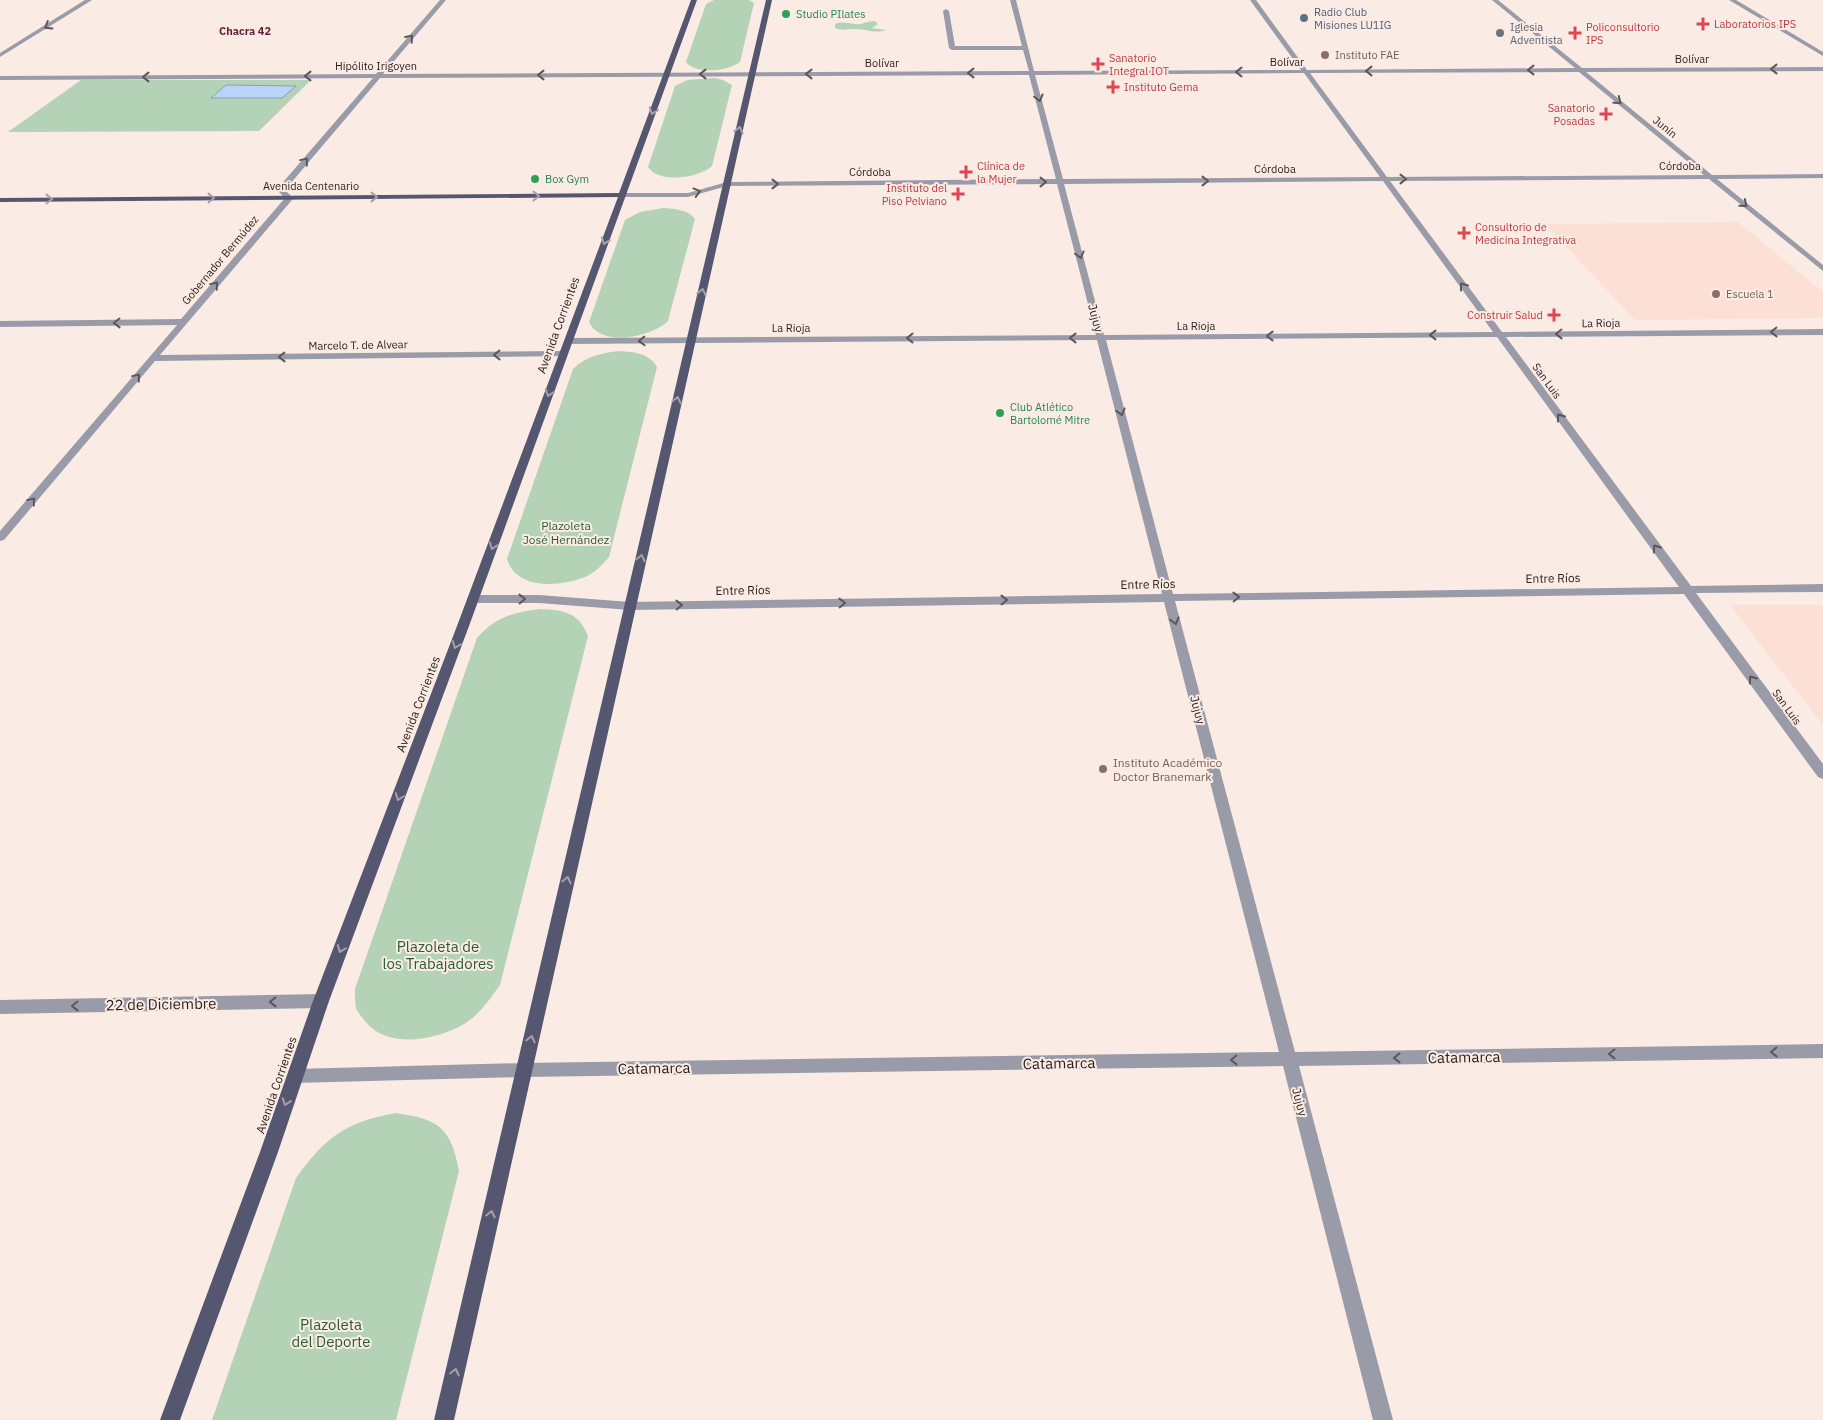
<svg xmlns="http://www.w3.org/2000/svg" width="1823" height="1420" font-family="'IBM Plex Sans',sans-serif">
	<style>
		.built { fill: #fce0d5 }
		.green { fill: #b4d2b6 }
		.water { fill: #bad3fa; stroke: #8f9cb6 }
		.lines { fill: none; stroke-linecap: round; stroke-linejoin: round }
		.minor { fill: #9a9ba9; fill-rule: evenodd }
		.major { fill: #55566f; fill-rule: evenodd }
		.oneway { stroke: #5c5659 }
		.oneway2 { stroke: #a8a0aa }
		.leisure-dot { fill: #2e9e5b; stroke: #faebe5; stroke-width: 2 }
		.service-dot { fill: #5c6f8a; stroke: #faebe5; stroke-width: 2 }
		.health-dot { fill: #e0444e; stroke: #faebe5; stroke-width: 2 }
		.worship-dot { fill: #6b7280; stroke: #faebe5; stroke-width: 2 }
		.education-dot { fill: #8d6e63; stroke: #faebe5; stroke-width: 2 }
		.labels { text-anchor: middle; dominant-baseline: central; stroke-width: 4; stroke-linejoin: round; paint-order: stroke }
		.far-service-label { font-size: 11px; fill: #4e5e75; stroke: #faebe5; text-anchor: start }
		.far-leisure-label { font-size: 11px; fill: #27864d; stroke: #faebe5; text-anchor: start }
		.far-health-label { font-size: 11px; fill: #be3a42; stroke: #faebe5; text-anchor: start }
		.far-worship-label { font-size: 11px; fill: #5b616d; stroke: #faebe5; text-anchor: start }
		.far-neighbourhood-label { font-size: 11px; font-weight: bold; fill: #621f39; stroke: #faebe5 }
		.far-education-label { font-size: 11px; fill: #785e54; stroke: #faebe5; text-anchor: start }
		.far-street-label { font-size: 11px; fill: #2a1d17; stroke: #faebe5 }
		.street-label { font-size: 12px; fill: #2a1d17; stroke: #faebe5 }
		.park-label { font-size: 12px; fill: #285c30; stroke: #faebe5 }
		.education-label { font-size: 12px; fill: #785e54; stroke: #faebe5; text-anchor: start }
		.near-park-label { font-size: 15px; fill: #285c30; stroke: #faebe5 }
		.near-street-label { font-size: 15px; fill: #2a1d17; stroke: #faebe5 }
	</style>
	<rect width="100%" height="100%" fill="#faebe5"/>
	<path class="built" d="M1738 222 1823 292V318L1635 320 1545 224Z
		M1730 605H1823V725Z"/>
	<path class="green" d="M714 0H749L754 3 740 62C729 71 696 75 686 62L706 4Z
		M875 21 878 24 872 28 886 30C875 34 867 29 856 29 848 29 842 31 835 28V24C843 21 847 23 855 24 861 25 868 21 875 21Z
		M715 78 723 80 732 85 712 166C699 178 659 184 648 167L675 86 687 80Z
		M81 80H311L259 131 8 132Z
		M663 208C675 209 688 209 695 219L668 321C652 337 601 348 589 322L625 220 640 212Z
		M619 351C634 352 649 353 657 367L609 557C602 565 595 573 585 577 560 587 516 590 507 559L573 369C586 356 602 353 619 351Z
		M540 609C563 610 579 612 588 636L500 985C490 999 479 1015 464 1024 437 1040 387 1050 365 1021 362 1017 358 1013 356 1008 355 1002 355 995 355 989L477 638C495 617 514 612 540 609Z
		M396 1113C438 1119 451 1127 459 1171L396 1420H212L296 1178C326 1137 345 1122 396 1113Z"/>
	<path class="water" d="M226 85 296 86 282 98H211Z"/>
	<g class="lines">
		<path class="minor" d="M85 0H92L0 57V53Z
			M440 0H446L383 74 1029 71 1023 50H952L949 48 943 11 946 9 949 11 955 46H1022L1010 0H1016L1034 71 1301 70 1250 0H1256L1307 70 1575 68 1492 0H1498L1582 68 1823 67V71L1586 72 1712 175 1823 174V178L1717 179 1823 265V271L1709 179 1390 181 1502 332 1823 329V335L1506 337 1691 586 1823 584V592L1696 593 1823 764V779L1818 777 1684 594 1175 601 1295 1052 1823 1044V1058L1299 1066 1393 1420H1373L1283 1066 524 1077 295 1083 289 1081 287 1076 289 1071 295 1069 524 1063 1279 1052 1164 602 630 610 539 603H473L467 599 473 595H539L630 602 1162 594 1097 340 569 344 565 341 569 338 1096 335 1057 184 727 186 688 197H622L618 195 622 193H688L727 182 1056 179 1029 75 380 78 285 190 293 198 292 200 160 355 563 351 566 352V356L155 361 4 540 0 541V531L177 325 0 327V321L181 319 285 198 277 190 278 188 373 78 0 80V76L376 74ZM1579 72 1704 175 1387 177 1310 73ZM1304 73 1380 177 1063 179 1035 75ZM1383 181 1493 332 1104 335 1064 184ZM1497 337 1679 587 1173 594 1106 340Z
			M1729 0H1736L1823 52V56Z
			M321 994 326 996 329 1001 326 1006 321 1008 0 1014V1000Z"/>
		<path class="major" d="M691 0H697L469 626 329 1001 278 1152 180 1420H160L260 1152 313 1001 457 626 618 197 0 202V198L619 193Z
			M766 0H772L454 1420H434Z"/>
	</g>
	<defs><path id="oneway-chevron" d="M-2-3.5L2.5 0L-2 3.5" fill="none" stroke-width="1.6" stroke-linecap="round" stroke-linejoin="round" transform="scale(1.25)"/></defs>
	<g class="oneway">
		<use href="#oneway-chevron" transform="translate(48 26) rotate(148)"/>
		<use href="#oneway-chevron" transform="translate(410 38) rotate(-49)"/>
		<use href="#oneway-chevron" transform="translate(1774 69) rotate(180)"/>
		<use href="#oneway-chevron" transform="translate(1531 70) rotate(180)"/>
		<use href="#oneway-chevron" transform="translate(1369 71) rotate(180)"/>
		<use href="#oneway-chevron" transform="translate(1239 72) rotate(180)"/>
		<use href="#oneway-chevron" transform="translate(971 73) rotate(180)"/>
		<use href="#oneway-chevron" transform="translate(703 74) rotate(180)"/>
		<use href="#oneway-chevron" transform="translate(809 74) rotate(180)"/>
		<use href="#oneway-chevron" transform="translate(541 75) rotate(180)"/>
		<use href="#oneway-chevron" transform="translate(308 76) rotate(180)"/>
		<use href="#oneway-chevron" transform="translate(146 77) rotate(180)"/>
		<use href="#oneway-chevron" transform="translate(1039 98) rotate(75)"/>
		<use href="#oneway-chevron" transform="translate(1618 101) rotate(39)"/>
		<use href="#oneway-chevron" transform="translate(305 161) rotate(-50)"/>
		<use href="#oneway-chevron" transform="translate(1403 179)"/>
		<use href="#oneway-chevron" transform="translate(1205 181)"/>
		<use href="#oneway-chevron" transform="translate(1043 182)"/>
		<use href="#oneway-chevron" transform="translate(775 184)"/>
		<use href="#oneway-chevron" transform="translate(697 192) rotate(-15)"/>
		<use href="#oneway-chevron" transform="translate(1744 204) rotate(39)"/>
		<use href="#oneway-chevron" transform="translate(1080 255) rotate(75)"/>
		<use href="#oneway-chevron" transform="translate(215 285) rotate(-50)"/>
		<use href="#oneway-chevron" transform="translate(1463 286) rotate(-126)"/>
		<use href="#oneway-chevron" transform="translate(117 323) rotate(179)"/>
		<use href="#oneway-chevron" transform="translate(1774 332) rotate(179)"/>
		<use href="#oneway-chevron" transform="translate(1559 334) rotate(179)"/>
		<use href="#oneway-chevron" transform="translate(1433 335) rotate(180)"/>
		<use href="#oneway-chevron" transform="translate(1270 336) rotate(180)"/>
		<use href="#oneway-chevron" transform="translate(910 338) rotate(180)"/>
		<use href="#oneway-chevron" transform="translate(1073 338) rotate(180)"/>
		<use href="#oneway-chevron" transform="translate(642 341) rotate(178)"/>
		<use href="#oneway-chevron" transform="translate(497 355) rotate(179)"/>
		<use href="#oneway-chevron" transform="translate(282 357) rotate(179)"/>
		<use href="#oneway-chevron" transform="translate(137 377) rotate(-50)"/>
		<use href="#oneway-chevron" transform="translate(1121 412) rotate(75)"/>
		<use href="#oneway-chevron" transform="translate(1560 417) rotate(-126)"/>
		<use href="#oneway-chevron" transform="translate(32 501) rotate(-50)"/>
		<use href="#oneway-chevron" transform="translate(1656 548) rotate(-126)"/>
		<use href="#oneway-chevron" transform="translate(1236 597) rotate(-1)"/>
		<use href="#oneway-chevron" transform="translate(522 599) rotate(-1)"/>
		<use href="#oneway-chevron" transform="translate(1004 600) rotate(-1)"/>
		<use href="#oneway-chevron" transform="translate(842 603) rotate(-1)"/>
		<use href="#oneway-chevron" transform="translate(679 605) rotate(-1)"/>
		<use href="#oneway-chevron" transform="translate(1175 621) rotate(75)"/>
		<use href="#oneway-chevron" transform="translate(1752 679) rotate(-126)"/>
		<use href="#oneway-chevron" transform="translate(273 1002) rotate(179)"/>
		<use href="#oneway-chevron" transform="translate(75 1006) rotate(179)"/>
		<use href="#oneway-chevron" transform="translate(1774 1052) rotate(179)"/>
		<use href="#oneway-chevron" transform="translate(1612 1054) rotate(179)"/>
		<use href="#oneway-chevron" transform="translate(1397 1058) rotate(179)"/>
		<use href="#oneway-chevron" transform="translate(1234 1060) rotate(179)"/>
	</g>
	<g class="oneway2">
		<use href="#oneway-chevron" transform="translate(653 111) rotate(110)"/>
		<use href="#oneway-chevron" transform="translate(739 130) rotate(-77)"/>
		<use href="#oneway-chevron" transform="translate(536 196)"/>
		<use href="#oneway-chevron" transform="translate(374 197)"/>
		<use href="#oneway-chevron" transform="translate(211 198)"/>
		<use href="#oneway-chevron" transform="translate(49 199)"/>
		<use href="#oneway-chevron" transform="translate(605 241) rotate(110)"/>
		<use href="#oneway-chevron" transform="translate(702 292) rotate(-77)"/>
		<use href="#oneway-chevron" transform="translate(549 393) rotate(110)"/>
		<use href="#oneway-chevron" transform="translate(677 400) rotate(-77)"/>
		<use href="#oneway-chevron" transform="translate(493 546) rotate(110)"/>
		<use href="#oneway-chevron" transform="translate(641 558) rotate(-77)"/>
		<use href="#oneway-chevron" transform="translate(456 645) rotate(111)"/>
		<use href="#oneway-chevron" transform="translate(399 797) rotate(111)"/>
		<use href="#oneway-chevron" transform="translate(567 880) rotate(-77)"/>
		<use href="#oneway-chevron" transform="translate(341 949) rotate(111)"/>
		<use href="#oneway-chevron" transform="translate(531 1039) rotate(-77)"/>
		<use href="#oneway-chevron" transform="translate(286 1102) rotate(109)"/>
		<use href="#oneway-chevron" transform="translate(491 1214) rotate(-77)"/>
		<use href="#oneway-chevron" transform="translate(455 1372) rotate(-77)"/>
	</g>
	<g class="leisure-dot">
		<circle cx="786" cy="14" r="5"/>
		<circle cx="535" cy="179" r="5"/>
		<circle cx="1000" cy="413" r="5"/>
	</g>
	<circle class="service-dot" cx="1304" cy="18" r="5"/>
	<g class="health-dot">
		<path d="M1700.5 16.5h5v5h5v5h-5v5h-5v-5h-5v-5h5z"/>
		<path d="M1572.5 25.5h5v5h5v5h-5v5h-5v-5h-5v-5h5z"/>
		<path d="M1095.5 56.5h5v5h5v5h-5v5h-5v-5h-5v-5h5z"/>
		<path d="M1110.5 79.5h5v5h5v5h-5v5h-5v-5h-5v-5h5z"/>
		<path d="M1603.5 106.5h5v5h5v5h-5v5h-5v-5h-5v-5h5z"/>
		<path d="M963.5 164.5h5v5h5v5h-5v5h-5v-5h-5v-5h5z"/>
		<path d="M955.5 186.5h5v5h5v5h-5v5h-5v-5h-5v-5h5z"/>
		<path d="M1461.5 225.5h5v5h5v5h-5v5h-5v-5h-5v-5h5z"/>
		<path d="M1551.5 307.5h5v5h5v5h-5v5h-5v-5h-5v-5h5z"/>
	</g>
	<circle class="worship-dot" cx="1500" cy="33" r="5"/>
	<g class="education-dot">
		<circle cx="1325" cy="55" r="5"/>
		<circle cx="1716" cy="294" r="5"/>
		<circle cx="1103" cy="769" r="5"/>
	</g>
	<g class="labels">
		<g class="far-service-label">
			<text x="1314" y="12">Radio Club<tspan x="1314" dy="13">Misiones LU1IG</tspan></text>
		</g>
		<g class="far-leisure-label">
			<text x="796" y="14">Studio PIlates</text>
			<text x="545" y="179">Box Gym</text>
			<text x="1010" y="407">Club Atlético<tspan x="1010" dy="13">Bartolomé Mitre</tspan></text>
		</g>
		<g class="far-health-label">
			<text x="1714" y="24">Laboratorios IPS</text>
			<text x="1586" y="27">Policonsultorio<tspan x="1586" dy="13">IPS</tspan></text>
			<text x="1109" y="58">Sanatorio<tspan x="1109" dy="13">Integral IOT</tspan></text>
			<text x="1124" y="87">Instituto Gema</text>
			<text x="1595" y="108" text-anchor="end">Sanatorio<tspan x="1595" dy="13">Posadas</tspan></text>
			<text x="977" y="166">Clínica de<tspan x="977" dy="13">la Mujer</tspan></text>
			<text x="947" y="188" text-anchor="end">Instituto del<tspan x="947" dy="13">Piso Pelviano</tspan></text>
			<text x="1475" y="227">Consultorio de<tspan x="1475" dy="13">Medicina Integrativa</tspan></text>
			<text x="1543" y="315" text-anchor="end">Construir Salud</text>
		</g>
		<g class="far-worship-label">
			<text x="1510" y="27">Iglesia<tspan x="1510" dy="13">Adventista</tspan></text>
		</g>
		<g class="far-neighbourhood-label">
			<text x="245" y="31">Chacra 42</text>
		</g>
		<g class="far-education-label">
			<text x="1335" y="55">Instituto FAE</text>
			<text x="1726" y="294">Escuela 1</text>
		</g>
		<g class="far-street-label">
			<text x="1692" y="59">Bolívar</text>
			<text x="1287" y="62">Bolívar</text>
			<text x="882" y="63">Bolívar</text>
			<text x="376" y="66">Hipólito Irigoyen</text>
			<text transform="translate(1665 127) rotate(39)">Junín</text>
			<text x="1680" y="166">Córdoba</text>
			<text x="1275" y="169">Córdoba</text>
			<text x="870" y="172">Córdoba</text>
			<text x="311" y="186">Avenida Centenario</text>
			<text transform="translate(220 260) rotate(-50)">Gobernador Bermúdez</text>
			<text transform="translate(1601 323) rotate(-1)">La Rioja</text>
			<text x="1196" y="326">La Rioja</text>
			<text x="791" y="328">La Rioja</text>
			<text transform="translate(358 345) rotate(-1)">Marcelo T. de Alvear</text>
			<text transform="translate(1547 381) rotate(54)">San Luis</text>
			<text transform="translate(1787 707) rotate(54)">San Luis</text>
		</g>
		<g class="street-label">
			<text transform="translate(1096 318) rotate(75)">Jujuy</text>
			<text transform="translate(558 325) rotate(-70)">Avenida Corrientes</text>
			<text transform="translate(1553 578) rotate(-1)">Entre Ríos</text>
			<text transform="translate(1148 584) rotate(-1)">Entre Ríos</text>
			<text transform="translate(743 590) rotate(-1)">Entre Ríos</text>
			<text transform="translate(418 704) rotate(-69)">Avenida Corrientes</text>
			<text transform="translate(1198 710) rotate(75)">Jujuy</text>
			<text transform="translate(276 1085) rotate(-71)">Avenida Corrientes</text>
			<text transform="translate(1300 1102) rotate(75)">Jujuy</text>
		</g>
		<g class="park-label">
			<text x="566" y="525">Plazoleta<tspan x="566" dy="14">José Hernández</tspan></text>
		</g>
		<g class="education-label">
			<text x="1113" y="762">Instituto Académico<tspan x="1113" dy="14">Doctor Branemark</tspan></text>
		</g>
		<g class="near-park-label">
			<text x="438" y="946">Plazoleta de<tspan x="438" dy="17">los Trabajadores</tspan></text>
			<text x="331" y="1324">Plazoleta<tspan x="331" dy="17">del Deporte</tspan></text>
		</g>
		<g class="near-street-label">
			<text transform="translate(161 1004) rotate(-1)">22 de Diciembre</text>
			<text transform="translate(1464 1057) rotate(-1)">Catamarca</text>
			<text transform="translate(1059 1063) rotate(-1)">Catamarca</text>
			<text transform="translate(654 1068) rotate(-1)">Catamarca</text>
		</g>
	</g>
</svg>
